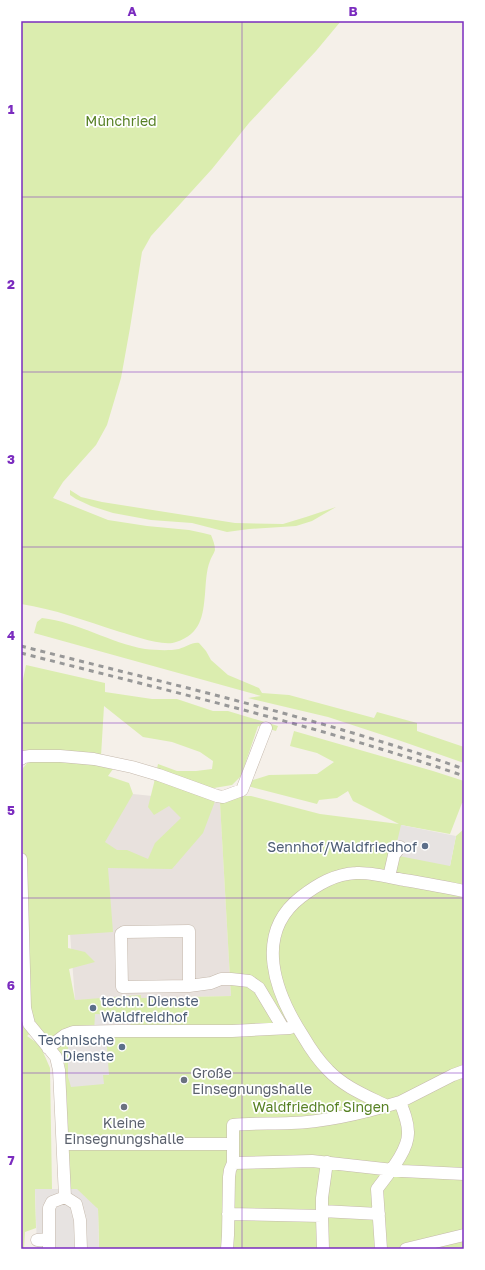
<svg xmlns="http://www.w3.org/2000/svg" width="485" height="1270" font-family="'Golos Text',sans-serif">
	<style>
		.industrial { fill: #e8e1dd }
		.green { fill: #dbedaf }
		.parking { fill: #e7e3e1 }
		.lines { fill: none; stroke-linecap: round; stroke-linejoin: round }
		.minor-casing { stroke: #c5b9ad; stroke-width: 13 }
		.minor { stroke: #fff; stroke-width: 12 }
		.rail { stroke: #989898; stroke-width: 3; stroke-dasharray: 5 5; stroke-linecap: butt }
		.grid { fill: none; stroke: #7b2cbf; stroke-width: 1; stroke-opacity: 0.55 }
		.service-dot { fill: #5c6f8a; stroke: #fff; stroke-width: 1.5 }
		.worship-dot { fill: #6b7280; stroke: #fff; stroke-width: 1.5 }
		.labels { text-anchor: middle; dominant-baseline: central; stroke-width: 3.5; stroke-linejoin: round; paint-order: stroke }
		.park-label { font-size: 14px; fill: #578124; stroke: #fff }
		.service-label { font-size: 14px; fill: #4e5e75; stroke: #fff; text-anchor: end }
		.worship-label { font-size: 14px; fill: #5b616d; stroke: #fff; text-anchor: start }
		.neatline { fill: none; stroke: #7b2cbf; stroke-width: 1.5 }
		.grid-label { font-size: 13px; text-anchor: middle; font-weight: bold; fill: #7b2cbf }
	</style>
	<rect width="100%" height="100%" fill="#f5f0e9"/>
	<path class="industrial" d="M133 794 220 803 231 996 75 1000 65 866Z"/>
	<path class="green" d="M21 21H341L316 51 249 123 212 169 151 236 142 252 130 328 121 378 107 425 96 445 63 482 53 498 108 520 147 526 189 530 203 533 211 535C213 540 215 545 215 550 214 554 211 557 210 561 206 571 206 583 205 594 203 616 201 634 176 642 163 647 131 635 117 631 86 621 54 609 21 604Z
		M70 490 81 497 102 502 235 523 283 524 306 517 336 507 312 521 296 526 249 529 227 532 192 523 151 520 113 513 91 506 76 499 70 495Z
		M42 618C78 622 110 643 145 649 156 650 168 651 179 649 186 647 192 642 199 643L206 651 211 660 228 675 259 688 262 693 289 695 374 718 377 712 417 723V731L464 747V763L401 741 328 717 248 698 261 696 34 633 37 622Z
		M26 665 105 683V692L152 699H177L213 711H228L278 726 276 731 258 726 241 776 232 785 214 788 217 796 203 833 172 869 108 868 113 932 68 935V948L85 952 95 962 69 969 75 1000 141 995V998L231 996 220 803 239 796H251L320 814 399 824 353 801 348 791 337 798 319 800 317 804 240 784 269 775 317 774 334 762 317 753 290 746 294 731 433 771 464 781V803H462L450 834 401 825 450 866 456 836 464 829V1249H99L98 1209 70 1189 65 1066 62 1055 48 1038 36 1028 30 1012 21 810V773L23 768 28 762 80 761 113 769 108 776 129 783 133 794 105 842 117 850H127L148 859 155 843 181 818 169 806 154 815 148 807 154 783 158 764 177 771H196L212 769 213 761 200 752 172 742 143 737 104 706 101 756 25 753 21 747V689Z
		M21 859 25 1008 34 1030 27 1036 40 1045 50 1068 52 1189H35L36 1228 25 1232 24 1249H21Z"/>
	<path class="parking" d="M401 825 456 836 450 866 394 855Z
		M95 1014 131 1015 130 1031H111L107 1047 109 1075H103L104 1084 71 1087 68 1077V1034L94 1032Z
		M35 1189H77L98 1209 99 1249H37Z"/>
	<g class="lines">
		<g class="minor-casing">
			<path id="minor" d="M21 759 24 757 30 756H60L94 759 132 767 159 775 217 796 223 797 242 790 266 728
				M21 859 25 1008 29 1024 56 1057 59 1070 65 1197
				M389 877 394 855 400 847
				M189 986V931L124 932 121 934 122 987 189 986 211 983 221 979H231L249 981 259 988 283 1028
				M48 1048 65 1035 73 1032 117 1031H232L290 1028
				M387 1106C367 1096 344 1087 328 1070 318 1060 310 1048 303 1036 275 993 253 934 301 897 318 884 335 874 356 873 370 872 390 877 404 880 424 883 444 887 464 891
				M63 1144H233
				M233 1163 312 1161 402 1171 464 1174
				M65 1197 76 1204 80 1220 81 1249
				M322 1211 379 1214
				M228 1214 322 1216
				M37 1240 49 1239
				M49 1249V1208L52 1202 65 1197
				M227 1249 228 1235 229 1177 230 1170 233 1163V1125C252 1123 272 1124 291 1123 326 1122 367 1112 400 1102
				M323 1249 322 1216V1198L327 1162
				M381 1249 377 1189C388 1174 409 1150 408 1132 408 1122 404 1112 400 1102L453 1075 464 1071
				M406 1249 464 1235"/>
		</g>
		<use href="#minor" class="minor"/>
		<path class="rail" d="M21 646C169 684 320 718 464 769
			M21 653C169 691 319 726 464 776"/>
	</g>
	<path class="grid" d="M242 21V1249M21 197H464M21 372H464M21 547H464M21 723H464M21 898H464M21 1073H464"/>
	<g class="service-dot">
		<circle cx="425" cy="846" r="4"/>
		<circle cx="93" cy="1008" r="4"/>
		<circle cx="122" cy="1047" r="4"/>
	</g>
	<g class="worship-dot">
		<circle cx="184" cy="1080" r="4"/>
		<circle cx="124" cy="1107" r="4"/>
	</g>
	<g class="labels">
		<g class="park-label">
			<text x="121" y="120">Münchried</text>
			<text x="321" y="1106">Waldfriedhof Singen</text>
		</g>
		<g class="service-label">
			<text x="417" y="846">Sennhof/Waldfriedhof</text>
			<text x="101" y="1000" text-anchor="start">techn. Dienste<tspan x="101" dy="16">Waldfreidhof</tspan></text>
			<text x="114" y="1039">Technische<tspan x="114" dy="16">Dienste</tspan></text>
		</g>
		<g class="worship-label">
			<text x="192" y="1072">Große<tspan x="192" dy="16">Einsegnungshalle</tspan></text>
			<text x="124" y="1122" text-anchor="middle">Kleine<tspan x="124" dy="16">Einsegnungshalle</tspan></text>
		</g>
	</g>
	<rect width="485" height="1270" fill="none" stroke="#ffffff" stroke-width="44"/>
	<rect x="22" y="22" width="441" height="1226" class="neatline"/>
	<g class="grid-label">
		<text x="132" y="16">A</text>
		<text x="353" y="16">B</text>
		<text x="11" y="114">1</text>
		<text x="11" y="289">2</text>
		<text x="11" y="464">3</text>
		<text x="11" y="640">4</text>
		<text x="11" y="815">5</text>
		<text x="11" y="990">6</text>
		<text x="11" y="1165">7</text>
	</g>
</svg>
